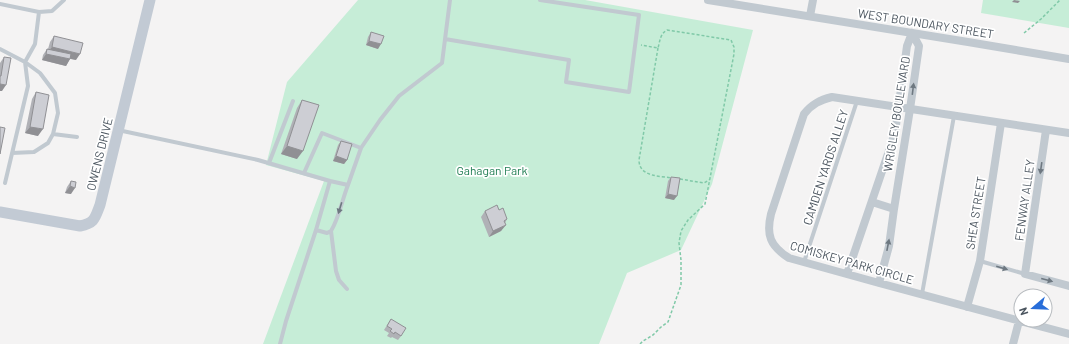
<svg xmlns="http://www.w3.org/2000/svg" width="1069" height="344" font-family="Barlow,sans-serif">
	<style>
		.green { fill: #c6edd7 }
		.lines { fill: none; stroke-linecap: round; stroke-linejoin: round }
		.path { stroke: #80c9a8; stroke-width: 1.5; stroke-dasharray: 3 2; stroke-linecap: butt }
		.lane { stroke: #c1c9d0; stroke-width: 4 }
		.street { stroke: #c1c9d0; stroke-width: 8 }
		.secondary { stroke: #c2cad4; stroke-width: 11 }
		.wall { fill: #b0b1b6 }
		.shaded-wall { fill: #909094 }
		.building { fill: #cdced4; stroke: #909094 }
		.oneway { fill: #6e7881 }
		.labels { text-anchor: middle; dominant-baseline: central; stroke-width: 3.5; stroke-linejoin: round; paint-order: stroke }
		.street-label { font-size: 12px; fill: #4b555f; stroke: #fff }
		.park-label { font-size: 12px; fill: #1f7d52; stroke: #fff }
	</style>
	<rect width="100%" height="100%" fill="#f4f3f3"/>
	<path class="green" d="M358 0H585L753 30 712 184 681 250 627 273 599 344H263L324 181 266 165 287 82Z
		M983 0H1069V28L981 13Z"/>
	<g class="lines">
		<path class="path" d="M1024 33 1041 19 1060 0
			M658 48 639 160C639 177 660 176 672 178
			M680 179 704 183 709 180
			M640 344 643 341 653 335 661 327 668 322 681 285V260L679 243 681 231 688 220 705 204 734 54V47L731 40 667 30C660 34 660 41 658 48L641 45"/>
		<path class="lane" d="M0 4 39 12
			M445 39 569 60 566 82 629 92 639 15 540 0
			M0 49 25 62 28 86 5 183
			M118 130 258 160 330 181
			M53 134 58 113 55 93 40 73 25 62 35 44 39 12 52 11 64 0
			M12 153 34 152 48 143 53 134 77 137
			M269 163 293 101
			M304 173 322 133 361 148
			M316 230 327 233 331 231
			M980 261 1025 274
			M804 262 857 101
			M347 289 339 280 336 271 331 231C339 218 342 200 348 185
			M922 294 954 116
			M280 344 286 321 316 230 330 181 348 185 361 148 380 120 399 96 442 63 450 0"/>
		<path class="street" d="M708 0 968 42 1069 59
			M810 16 813 0
			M1046 130 1025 274 1069 286
			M1069 133 832 97C820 100 812 104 804 114L771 214C766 235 770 246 789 258L879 283 1069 334
			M872 202 894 209
			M847 274 892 142 895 132 907 46 912 33
			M879 283 889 246 894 209 910 109 919 46 912 33
			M967 307 980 261 1001 123
			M1013 344 1019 321"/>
		<path class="secondary" d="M0 212 80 226C95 223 95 218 100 205L150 0"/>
	</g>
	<path class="wall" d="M371 32 378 49 366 45 368 37Z
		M54 36 76 60 70 59 66 66 42 60 43 55 47 49H48L50 42Z
		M4 57 2 91H0V63Z
		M36 92 38 136 25 133 32 99Z
		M302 100 297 159 281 154 297 108Z
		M341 141 347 160 344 164 333 161 338 145Z
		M671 177 674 200 665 198 668 181Z
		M71 181V194L65 193 67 187Z
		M499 210 507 219 501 231 489 237 481 217 485 211Z
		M391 319 401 336 398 340 392 337 391 338 387 336 389 333 384 330Z"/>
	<path class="shaded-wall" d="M1014 0 1020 1 1018 3 1012 2Z
		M369 41 381 44 378 49 366 45Z
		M52 47 80 54 76 60 47 53Z
		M46 54 70 59 66 66 42 60Z
		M0 84 6 85 2 91H0Z
		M30 127 43 129 38 136 25 133Z
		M287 146 303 151 297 159 281 154Z
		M336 156 347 160 344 164 333 161Z
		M70 186 75 188 71 194 65 193Z
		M668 194 677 196 674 200 665 198Z
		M506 225 501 231 489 237 493 231Z"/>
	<path class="building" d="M371 32 384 36 381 44 369 41Z
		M54 36 83 43 80 54 52 47Z
		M47 49 71 54 70 59 46 54Z
		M4 57 11 58 6 85 0 84V76H1Z
		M36 92 49 95 43 129 30 127Z
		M302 100 319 105 303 151 287 146Z
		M0 127 5 128 0 154Z
		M341 141 352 144 347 160 336 156Z
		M671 177 680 178 677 196 668 194Z
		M71 181 76 182 75 188 70 186Z
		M497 205 499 210 503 208 507 219 504 221 506 225 493 231 485 211Z
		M391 319 406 328 401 336 395 332 394 334 390 331 392 329 387 326Z"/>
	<defs><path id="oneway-solid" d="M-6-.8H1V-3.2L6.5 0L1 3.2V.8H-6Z"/></defs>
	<g class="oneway">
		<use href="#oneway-solid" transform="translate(913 89) rotate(-83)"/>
		<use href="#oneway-solid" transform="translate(1041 168) rotate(98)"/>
		<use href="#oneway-solid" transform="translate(340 208) rotate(107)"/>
		<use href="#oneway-solid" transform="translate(888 245) rotate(-79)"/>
		<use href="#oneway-solid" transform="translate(1002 268) rotate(16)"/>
		<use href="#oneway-solid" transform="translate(1047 280) rotate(15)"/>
	</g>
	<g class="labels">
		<g class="street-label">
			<text transform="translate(926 23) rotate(9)">WEST BOUNDARY STREET</text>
			<text transform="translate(896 114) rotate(-81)">WRIGLEY BOULEVARD</text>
			<text transform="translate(99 154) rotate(-76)">OWENS DRIVE</text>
			<text transform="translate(825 167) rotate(-72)">CAMDEN YARDS ALLEY</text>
			<text transform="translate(1024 200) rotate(-82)">FENWAY ALLEY</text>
			<text transform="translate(975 213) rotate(-81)">SHEA STREET</text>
			<text transform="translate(852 262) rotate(16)">COMISKEY PARK CIRCLE</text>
		</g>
		<g class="park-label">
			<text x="492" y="170">Gahagan Park</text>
		</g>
	</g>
	<g transform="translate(1033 308) rotate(251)"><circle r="19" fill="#ffffff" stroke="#b7bbbf"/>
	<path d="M0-3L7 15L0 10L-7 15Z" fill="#286ed9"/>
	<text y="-6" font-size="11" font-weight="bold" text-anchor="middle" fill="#4b555f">N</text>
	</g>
</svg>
